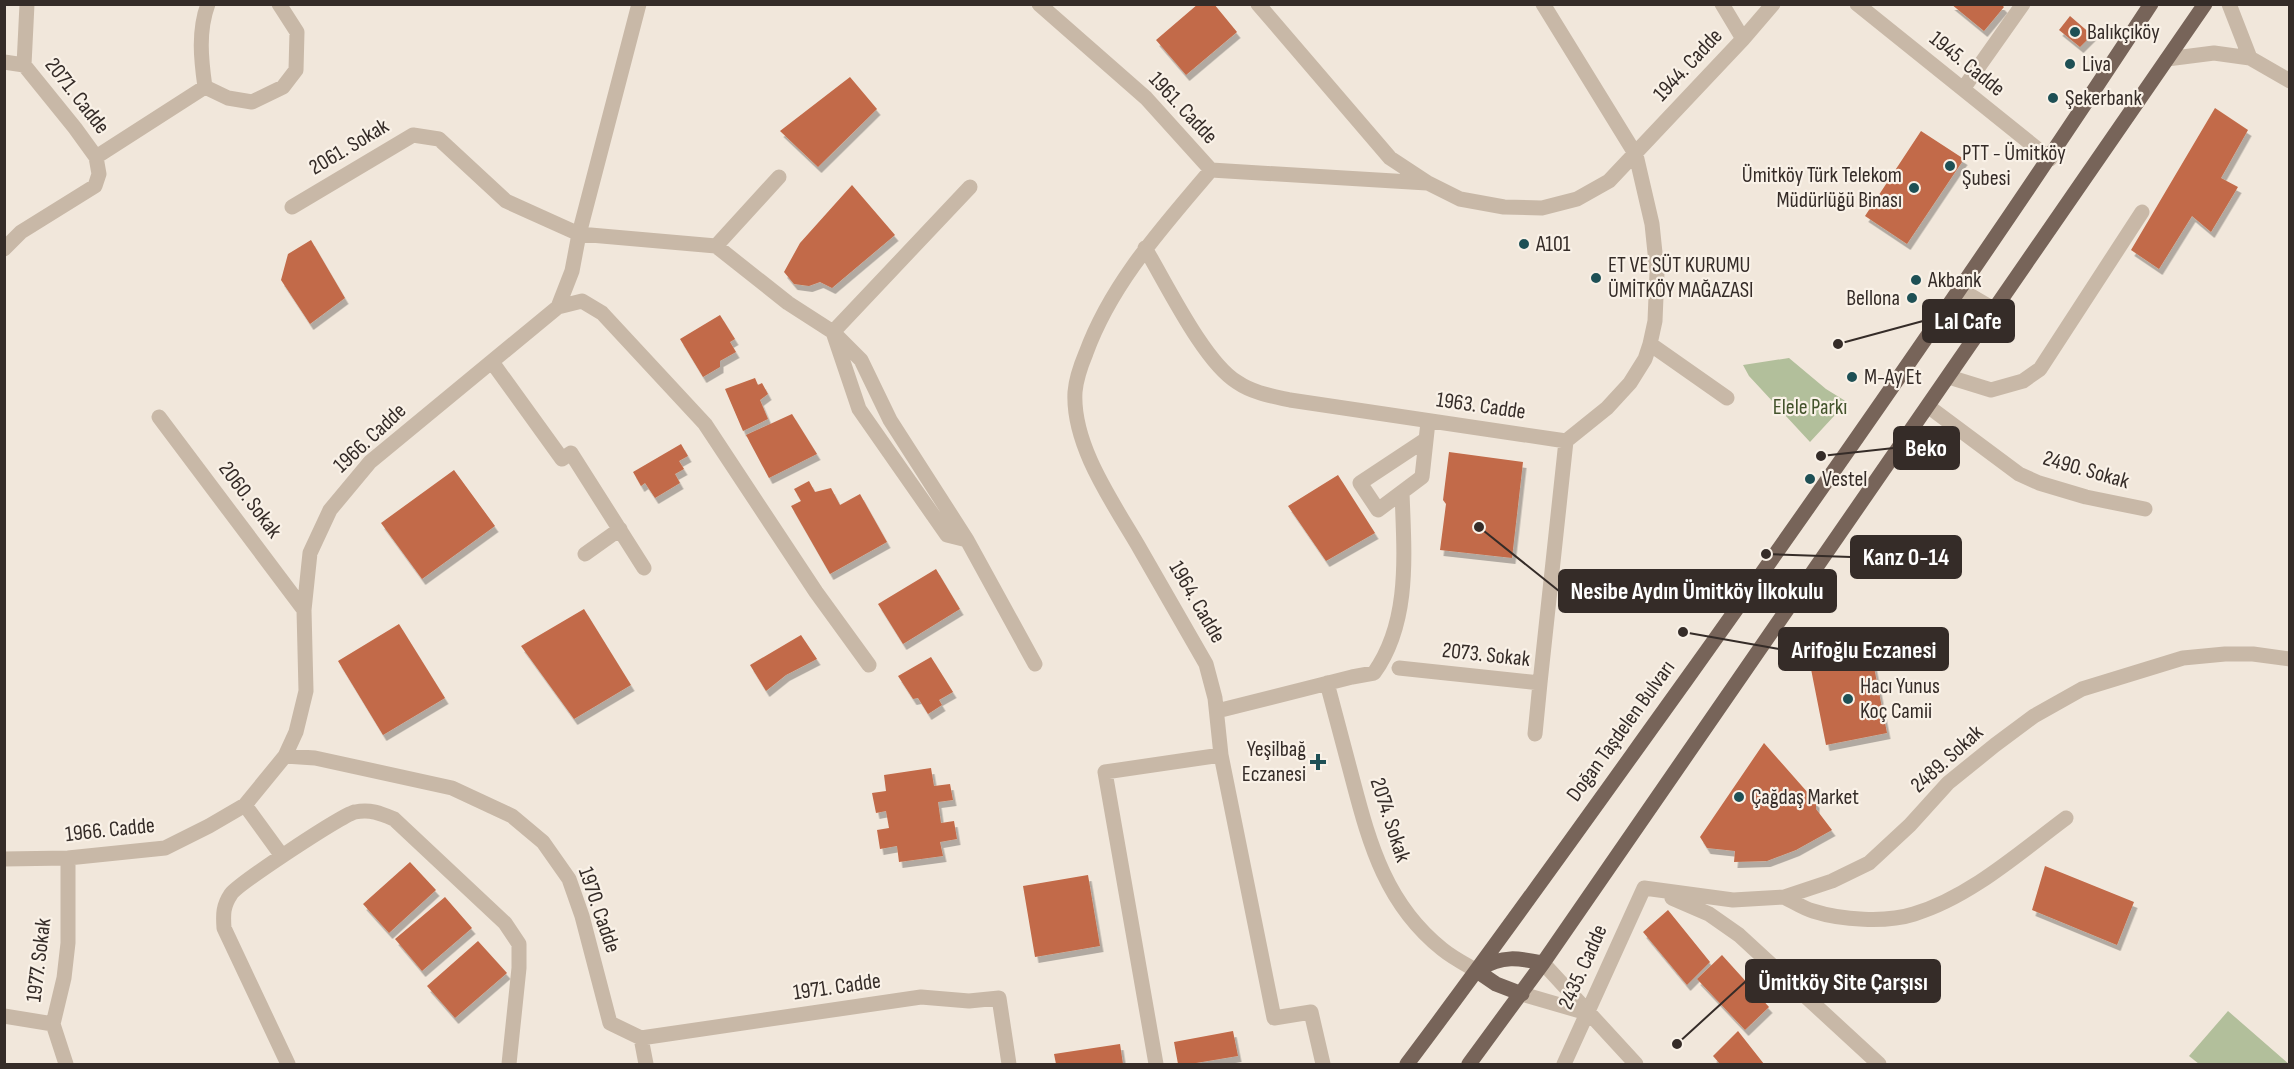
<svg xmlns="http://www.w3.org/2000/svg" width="2294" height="1069" font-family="'Sofia Sans Condensed',sans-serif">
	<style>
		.green { fill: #b2bf9b }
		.building { fill: #c26a48; filter: url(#shadow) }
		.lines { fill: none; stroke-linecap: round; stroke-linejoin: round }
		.minor { stroke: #c8b8a7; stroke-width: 15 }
		.major { stroke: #776459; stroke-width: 15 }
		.poi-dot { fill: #1e5055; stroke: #f9f1e7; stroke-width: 2 }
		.labels { text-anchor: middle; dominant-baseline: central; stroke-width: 4.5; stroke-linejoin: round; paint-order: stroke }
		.poi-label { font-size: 22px; fill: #352c28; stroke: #f9f1e7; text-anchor: start }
		.street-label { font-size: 22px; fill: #352c28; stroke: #f9f1e7 }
		.park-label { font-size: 22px; fill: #43532c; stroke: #f9f1e7 }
		.leader { fill: none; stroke: #352c28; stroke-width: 2 }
		.callout-dot { fill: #352c28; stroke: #f9f1e7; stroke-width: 2 }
		.callout { fill: #352c28; stroke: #352c28; stroke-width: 2 }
		.callout-label { font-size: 24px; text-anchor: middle; font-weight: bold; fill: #fff }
	</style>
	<defs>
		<filter id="shadow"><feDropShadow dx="3.5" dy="6" stdDeviation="0" flood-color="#0004"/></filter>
	</defs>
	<rect width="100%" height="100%" fill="#f1e7db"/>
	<path class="green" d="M1789 358 1826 389 1847 402 1810 442 1749 376 1743 365Z
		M2228 1011 2289 1064H2199L2189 1056Z"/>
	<path class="building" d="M1198 4H1214L1237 32 1186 75 1156 40Z
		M1951 4H2001L2004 7 1984 31Z
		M2070 16 2092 35 2080 47 2059 30Z
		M850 77 877 109 818 167 780 131Z
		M2215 108 2248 130 2221 178 2238 187 2211 232 2192 216 2159 269 2131 250Z
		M1921 131 1964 159 1907 244 1865 216Z
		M852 185 895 235 832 288 820 282 809 286 794 284 784 272 800 243Z
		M311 240 345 298 310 324 281 280 288 254Z
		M720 315 735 339 730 342 736 352 720 361V367L703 377 680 339Z
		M755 378 758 385 762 383 768 394 760 400 768 419 743 431 725 389Z
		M792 414 817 454 769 478 746 435Z
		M681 444 688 456 679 461 684 469 675 474 680 483 655 498 645 483 641 486 633 472Z
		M1449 452 1523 462 1512 558 1440 550 1446 504 1443 500Z
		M454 470 495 526 422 579 381 523Z
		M1338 475 1375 533 1326 561 1288 506Z
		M809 481 815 492 831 488 840 505 860 494 887 542 830 574 791 506 801 501 794 489Z
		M936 569 960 609 903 644 878 604Z
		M584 609 631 685 574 719 521 646Z
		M399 624 445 698 383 735 338 661Z
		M801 635 817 659 786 675 766 691 750 665Z
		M1871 652 1887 733 1826 745 1810 664Z
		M931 657 953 692 939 700 942 705 928 714 918 698 913 699 898 676Z
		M1764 743 1816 802V809L1832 830 1796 850 1767 861 1734 862 1735 851 1707 848 1700 837Z
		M931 768 934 786 950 784 953 800 938 802 941 823 954 821 957 839 940 842 943 856 899 862 897 846 880 849 877 830 889 828 886 811 876 813 872 793 886 791 884 775Z
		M410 862 436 890 389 933 363 904Z
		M2045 866 2134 902 2117 945 2032 910Z
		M1088 875 1100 946 1035 957 1023 886Z
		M445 897 472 928 422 971 395 939Z
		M1668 910 1710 962 1687 985 1643 932Z
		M478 941 507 973 455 1018 427 986Z
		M1722 955 1769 1007 1745 1030 1697 979Z
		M1233 1031 1238 1056 1190 1064H1178L1174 1042Z
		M1738 1031 1764 1064H1720L1713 1056Z
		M1120 1044 1123 1064H1056L1054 1054Z"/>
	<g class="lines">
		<path class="minor" d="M1039 4 1146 98 1211 170 1427 183
			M1258 4 1390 158 1428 183 1460 199 1504 207 1542 208 1577 199 1609 181 1743 39 1773 4
			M1722 4 1743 39
			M1857 4 2050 159
			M2229 4 2250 58
			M2167 59 2214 53 2250 58 2290 81
			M4 62 24 65 75 128 96 157 99 174 95 186 21 232 4 249
			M24 65 27 4
			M205 87C201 59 198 31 208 4
			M1963 89 2023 4
			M96 157 205 87 228 98 252 102 283 87 296 70 297 32 279 4
			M1211 170C1163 227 1112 282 1086 353 1081 365 1076 379 1075 392 1072 446 1114 504 1140 549 1162 587 1184 625 1206 664L1215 698 1221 755 1274 1018 1311 1012 1323 1064
			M292 207 413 135 439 139 506 201 579 234 716 246 788 303 833 332 861 360 890 420 967 540 1035 664
			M716 246 779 177
			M1145 248C1166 283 1204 362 1237 382 1253 393 1272 396 1290 400L1566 441 1607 408 1630 383 1645 359 1650 344 1655 321 1657 272 1652 224 1636 155 1543 4
			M1961 290 1995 310
			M558 307 582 301 602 313 705 424 816 592 869 665
			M833 332 970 187
			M834 335 859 409 947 535 967 540
			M1650 344 1727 398
			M492 362 562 459 571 453 644 568
			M1949 377 1991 390 2023 381 2040 369 2142 212
			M1929 407 2019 474 2039 483 2086 497 2145 509
			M159 417 304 610
			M1425 440 1360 483 1378 510 1422 477 1428 422
			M585 554 620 529
			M1399 668 1540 683 1566 441
			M1327 683C1336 716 1344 748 1353 781 1370 846 1387 905 1442 949 1453 958 1465 964 1477 971
			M1217 711 1352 677 1374 673C1411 621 1404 553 1402 492
			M1535 734 1540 683
			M285 756 315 758 452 788 512 816 543 842 569 879 582 916 610 1023 641 1038
			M245 805 282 856
			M4 859 68 858 165 848 209 826 245 805 285 756 296 732 306 691 304 610 310 553 330 510 370 462 558 307 572 271 579 234 639 4
			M1644 888 1733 900 1784 897 1832 881 1869 863 1910 825 1948 783 1995 745 2034 716 2082 689 2183 658 2225 654H2253L2290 659
			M1784 897C1794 902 1803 908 1813 911 1841 920 1886 923 1914 914 1970 897 2019 853 2066 818
			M1672 898 1709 914 1739 935 1879 1064
			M1543 963 1636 1064
			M1522 994 1587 1013
			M4 1016 53 1024
			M66 1064 53 1024 64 978 68 943V858
			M288 1064 224 928C223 914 223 906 231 894 238 884 343 814 355 812 370 809 380 813 394 819L505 923 519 944V968L509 1064
			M646 1064 641 1038 921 997 969 1001 999 998 1009 1064
			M1156 1064 1105 772 1221 755
			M1564 1064 1644 888"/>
		<path class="major" d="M1480 969C1502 955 1519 958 1543 963
			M1477 971 1496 984 1522 994
			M1407 1064C1502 938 1594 808 1686 680 1845 457 2001 233 2151 4
			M1469 1064 1543 963 2205 4"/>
	</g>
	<g class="poi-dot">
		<circle cx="2075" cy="32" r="6"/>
		<circle cx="2070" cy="64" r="6"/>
		<circle cx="2053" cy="98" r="6"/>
		<circle cx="1950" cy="166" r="6"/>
		<circle cx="1914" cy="188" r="6"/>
		<circle cx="1524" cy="244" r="6"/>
		<circle cx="1596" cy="278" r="6"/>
		<circle cx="1916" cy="280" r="6"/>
		<circle cx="1912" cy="298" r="6"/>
		<circle cx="1852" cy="377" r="6"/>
		<circle cx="1810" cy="479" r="6"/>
		<circle cx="1848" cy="699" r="6"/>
		<path d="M1315 753h6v6h6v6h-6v6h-6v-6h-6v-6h6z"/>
		<circle cx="1739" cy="797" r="6"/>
	</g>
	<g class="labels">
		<g class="poi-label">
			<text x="2087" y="32">Balıkçıköy</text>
			<text x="2082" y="64">Liva</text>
			<text x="2065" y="98">Şekerbank</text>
			<text x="1962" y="153">PTT - Ümitköy<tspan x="1962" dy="25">Şubesi</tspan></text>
			<text x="1902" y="175" text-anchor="end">Ümitköy Türk Telekom<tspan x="1902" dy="25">Müdürlüğü Binası</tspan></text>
			<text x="1536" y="244">A101</text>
			<text x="1608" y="265">ET VE SÜT KURUMU<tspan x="1608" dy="25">ÜMİTKÖY MAĞAZASI</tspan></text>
			<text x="1928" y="280">Akbank</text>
			<text x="1900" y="298" text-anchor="end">Bellona</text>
			<text x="1864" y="377">M-Ay Et</text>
			<text x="1822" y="479">Vestel</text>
			<text x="1860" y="686">Hacı Yunus<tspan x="1860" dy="25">Koç Camii</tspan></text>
			<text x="1306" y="749" text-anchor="end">Yeşilbağ<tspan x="1306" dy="25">Eczanesi</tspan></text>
			<text x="1751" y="797">Çağdaş Market</text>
		</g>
		<g class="street-label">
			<text transform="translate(1967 64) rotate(39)">1945. Cadde</text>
			<text transform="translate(1688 65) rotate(-47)">1944. Cadde</text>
			<text transform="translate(77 96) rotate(52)">2071. Cadde</text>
			<text transform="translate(1183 108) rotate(47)">1961. Cadde</text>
			<text transform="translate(349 147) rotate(-31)">2061. Sokak</text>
			<text transform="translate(1481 406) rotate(8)">1963. Cadde</text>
			<text transform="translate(370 438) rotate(-43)">1966. Cadde</text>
			<text transform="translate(2086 470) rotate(16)">2490. Sokak</text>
			<text transform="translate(250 500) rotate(53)">2060. Sokak</text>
			<text transform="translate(1197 602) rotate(60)">1964. Cadde</text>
			<text transform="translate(1486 655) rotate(6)">2073. Sokak</text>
			<text transform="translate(1621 731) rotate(-54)">Doğan Taşdelen Bulvarı</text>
			<text transform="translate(1947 759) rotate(-42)">2489. Sokak</text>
			<text transform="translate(1390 820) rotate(72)">2074. Sokak</text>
			<text transform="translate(110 830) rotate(-6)">1966. Cadde</text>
			<text transform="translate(599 910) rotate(71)">1970. Cadde</text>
			<text transform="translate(39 960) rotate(-83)">1977. Sokak</text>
			<text transform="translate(1583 967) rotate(-66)">2435. Cadde</text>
			<text transform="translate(837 987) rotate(-8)">1971. Cadde</text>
		</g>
		<g class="park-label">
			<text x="1810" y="407">Elele Parkı</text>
		</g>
	</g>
	<path class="leader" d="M1838 344L1923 321M1821 456L1894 448M1766 554L1851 557M1479 527L1559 591M1683 632L1779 649M1677 1044L1746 981"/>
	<g class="callout-dot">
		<circle cx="1838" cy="344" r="6"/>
		<circle cx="1821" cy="456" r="6"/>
		<circle cx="1766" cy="554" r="6"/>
		<circle cx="1479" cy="527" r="6"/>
		<circle cx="1683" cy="632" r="6"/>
		<circle cx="1677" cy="1044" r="6"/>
	</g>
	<g class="callout">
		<rect x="1923" y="300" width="91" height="42" rx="6"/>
		<rect x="1894" y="427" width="65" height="42" rx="6"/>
		<rect x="1851" y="536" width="110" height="42" rx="6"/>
		<rect x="1559" y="570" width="277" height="42" rx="6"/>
		<rect x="1779" y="628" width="169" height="42" rx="6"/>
		<rect x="1746" y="960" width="194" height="42" rx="6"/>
	</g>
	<g class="callout-label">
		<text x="1968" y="329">Lal Cafe</text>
		<text x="1926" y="456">Beko</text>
		<text x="1906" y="565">Kanz 0-14</text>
		<text x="1697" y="599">Nesibe Aydın Ümitköy İlkokulu</text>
		<text x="1864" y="658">Arifoğlu Eczanesi</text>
		<text x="1843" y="990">Ümitköy Site Çarşısı</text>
	</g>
	<rect width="2294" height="1069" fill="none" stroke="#352c28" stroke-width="12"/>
</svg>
